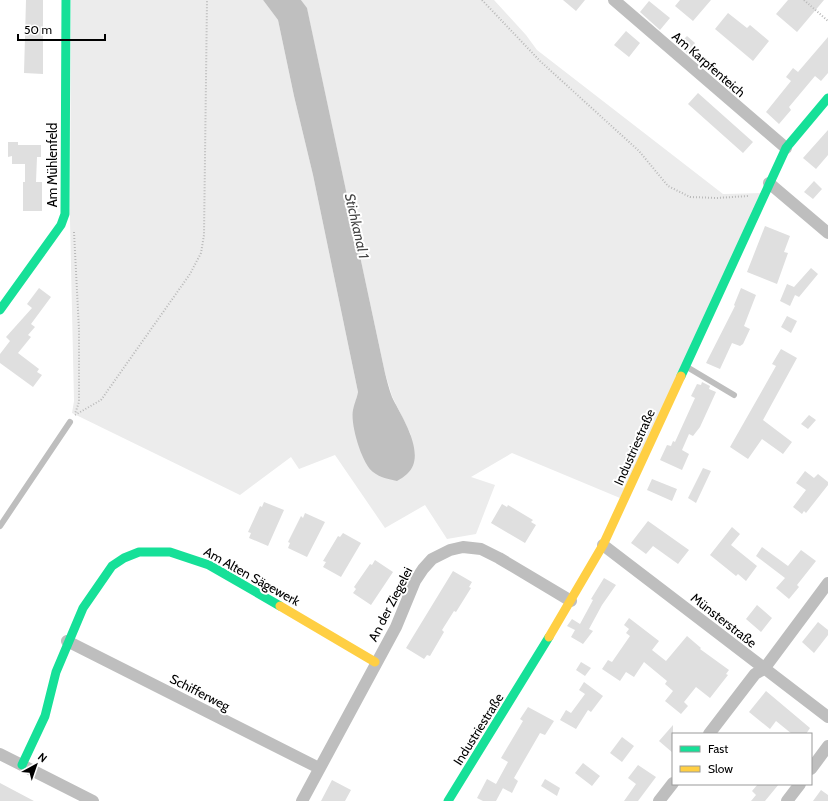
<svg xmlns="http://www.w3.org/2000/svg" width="828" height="801" font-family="Cabin,sans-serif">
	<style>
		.green { fill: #ececec }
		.water { fill: #bfbfbf }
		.building { fill: #dfdfdf }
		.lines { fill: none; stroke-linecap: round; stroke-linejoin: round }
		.path { stroke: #b9b9b9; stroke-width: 2; stroke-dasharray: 1 2; stroke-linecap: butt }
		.lane { stroke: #bebebe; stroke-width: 6 }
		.street { stroke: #bebebe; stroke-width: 12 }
		.fast { stroke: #16e098; stroke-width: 9 }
		.slow { stroke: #ffcf43; stroke-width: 9 }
		.labels { text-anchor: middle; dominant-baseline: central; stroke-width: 4; stroke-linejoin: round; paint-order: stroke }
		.street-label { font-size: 13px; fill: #000; stroke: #fff }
		.water-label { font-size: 14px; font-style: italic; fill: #444; stroke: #fff }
	</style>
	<rect width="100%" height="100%" fill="#fff"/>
	<path class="green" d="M71 0H263L278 20 294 96 313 175 358 392 356 401 411 435 392 396 385 373 307 9 301 0H494L526 35 537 50 723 194 763 193 620 498 512 453 471 477 495 485 476 534 447 539 425 505 385 528 335 455 299 469 291 457 240 495 72 413 74 401 70 220Z"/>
	<path class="water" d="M263 0H301L307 8 385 373C387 381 389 389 392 397 401 416 428 455 407 474 404 477 400 479 397 481 388 479 381 478 373 472 362 464 350 424 353 410 354 404 357 398 358 392L313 175 294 96 278 20Z"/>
	<path class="building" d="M26 0H43V74L24 73Z
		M563 0H585L576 11Z
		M680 0H711L693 21 675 6Z
		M788 0H824L797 32 776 14Z
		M649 1 670 18 660 30 640 12Z
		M728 13 747 28 750 25 769 41 753 61 715 29Z
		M626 31 640 43 629 57 614 45Z
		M687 36 695 43 687 53 678 45Z
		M828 37V73L821 81 815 76 789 107 791 110 779 124 766 112 791 81 786 77 793 68 798 72Z
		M698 93 753 142 743 153 688 104Z
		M828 130V155L816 169 803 158Z
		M8 142H18V145H41V157H37L36 182H42V211H23V182H25V164H12V156L8 157Z
		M814 181 822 189 813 199 804 192Z
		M765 226 790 236 784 252 788 253 777 284 747 272Z
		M811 268 818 274 799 297 795 295 790 306 780 301 787 284 794 287Z
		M39 288 51 297 31 324 35 327 28 335 31 337 18 353 39 369 37 372 42 375 33 387 0 363V354L10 341 6 337 32 308 27 304Z
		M741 288 756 295 744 326 750 329 743 344 740 346 732 343 720 369 706 363 735 306 734 305Z
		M787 316 797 321 791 333 781 327Z
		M781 349 797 358 763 420 792 442 783 454 762 439 748 459 730 447 776 366 772 364Z
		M702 382 710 386 709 389 716 392 700 427 693 436 689 434 682 450 689 454 682 470 660 460 667 445 671 446 673 441 675 442 695 398 691 396 697 384 701 385Z
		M809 415 816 420 808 429 801 424Z
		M703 468 711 471 696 503 688 498Z
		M805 471 814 478 818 474 828 482V485L806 513 804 511 802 514 793 507 806 490 796 483Z
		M652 479 677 489 672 501 647 490Z
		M264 502 284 510 268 546 249 538 251 533 248 532 260 506 262 507Z
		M502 504 507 507 508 505 533 520 531 522 536 525 525 543 491 523Z
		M305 513 325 522 307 557 288 548 290 543 288 542 301 516 303 518Z
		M648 521 689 550 678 564 653 546 646 554 631 543Z
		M732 527 740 534 731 545 757 566 746 581 738 574 736 576 710 555Z
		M343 533 361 543 341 577 323 567 326 562 323 561 338 536 340 537Z
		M762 547 788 566 801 550 816 561 797 585 799 587 789 599 776 588 785 578 756 556Z
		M375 560 393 572 371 605 353 593 356 589 354 587 370 564 372 565Z
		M453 571 472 582 469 587 471 588 456 612 454 611 442 630 444 632 430 656 427 655 424 659 406 648Z
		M604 578 616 585 602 605 589 629 593 631 583 644 571 637 575 630 567 626 572 619 580 624 593 600 591 599Z
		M757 605 772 618 761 632 746 619Z
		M629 618 659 641 652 650 666 661 687 636 701 648 700 649 729 670 726 674 728 675 710 698 696 687 684 702 688 706 681 714 665 701 673 691 665 684 667 681 644 662 634 677 626 672 620 681 602 669 608 660 612 662 630 636 626 633 629 629 624 625Z
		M818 622 828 630V635L814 653 802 642Z
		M581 662 591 668 585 676 576 670Z
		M584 682 603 696 591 712 588 710 576 729 560 720 566 710 571 713 585 694 579 690Z
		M766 691 810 728 806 734H792L776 721 770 729 749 712Z
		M528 707 554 721 545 735 540 733 514 778 518 781 512 793 499 786 503 788 496 801H483L477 798 487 779 496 784 508 762 501 758 523 721 520 719Z
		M673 725V753L659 741Z
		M622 737 634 746 622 762 610 753Z
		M583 763 600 776 592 786 575 773Z
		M638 765 656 777 638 801H624L636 784 628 778Z
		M545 779 560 788 557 796 541 786Z
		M332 780 351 790 345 801H321Z
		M0 783 34 801H0Z
		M758 784H779L765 801H751L756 795 752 791Z
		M821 790 828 795V801H813Z"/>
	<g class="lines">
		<path class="path" d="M482 0 540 61 639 151 668 186 690 197 717 198 748 196
			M804 0 828 21
			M74 232 79 330V402L75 414
			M75 415 101 400 190 274 201 253 204 235 207 0"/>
		<path class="lane" d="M687 367 734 395
			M0 526 70 422"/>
		<path class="street" d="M614 0 786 148
			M769 183 828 233
			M603 545 828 717
			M67 641 319 768
			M709 734 755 674 764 669 828 583
			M0 754 93 801
			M811 769 828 746
			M302 801 396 627 415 581 423 569 432 559 450 550 463 547 481 549 499 558 571 601
			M659 801 673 783
			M787 801 800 784"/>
		<path class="fast" d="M0 310 61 225 65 214 66 0
			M681 376 786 148 828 98
			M22 765 45 716 56 672 83 608 112 566 124 558 139 552H170L209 565 280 606
			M448 801 549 637"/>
		<path class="slow" d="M280 606 375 662
			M549 637 603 545 681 376"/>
	</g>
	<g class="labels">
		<g class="street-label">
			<text transform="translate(709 64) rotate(41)">Am Karpfenteich</text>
			<text transform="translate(52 165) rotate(-90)">Am Mühlenfeld</text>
			<text transform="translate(634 447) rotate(-66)">Industriestraße</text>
			<text transform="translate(252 576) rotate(29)">Am Alten Sägewerk</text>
			<text transform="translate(390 604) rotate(-63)">An der Ziegelei</text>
			<text transform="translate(724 620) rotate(38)">Münsterstraße</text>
			<text transform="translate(200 692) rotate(27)">Schifferweg</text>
			<text transform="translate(478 729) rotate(-58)">Industriestraße</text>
		</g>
		<g class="water-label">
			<text transform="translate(357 226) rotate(77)">Stichkanal 1</text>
		</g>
	</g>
	<rect x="672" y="733" width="140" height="52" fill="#ffffff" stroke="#999999"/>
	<rect x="680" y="746" width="20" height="6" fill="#16e098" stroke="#999999"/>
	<text x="708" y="753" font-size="12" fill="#000000">Fast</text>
	<rect x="680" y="766" width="20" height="6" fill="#ffcf43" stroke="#999999"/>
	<text x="708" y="773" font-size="12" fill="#000000">Slow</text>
	<g transform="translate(36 765) rotate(40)" stroke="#ffffff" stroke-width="3" paint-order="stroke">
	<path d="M0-3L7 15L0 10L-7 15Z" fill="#000000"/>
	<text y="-6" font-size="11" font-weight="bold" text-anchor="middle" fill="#000000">N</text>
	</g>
	<path d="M18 34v6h87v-6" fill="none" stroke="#000000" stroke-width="2"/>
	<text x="24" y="34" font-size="12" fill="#000000" stroke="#ffffff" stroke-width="3" paint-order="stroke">50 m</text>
</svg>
